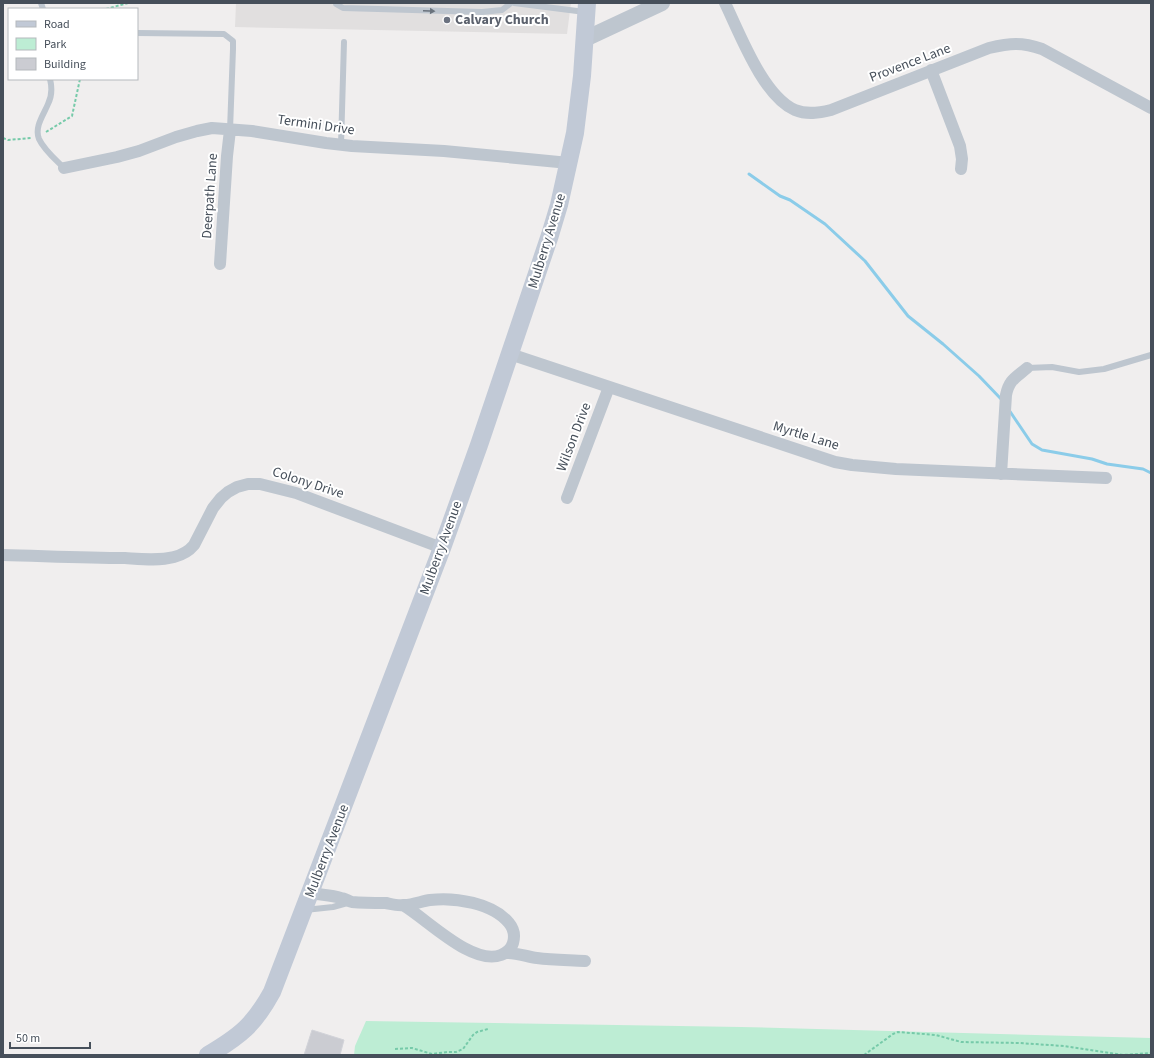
<svg xmlns="http://www.w3.org/2000/svg" width="1154" height="1058" font-family="'Source Sans 3',sans-serif">
	<style>
		.education { fill: #e1dfdf }
		.green { fill: #bdedd4 }
		.lines { fill: none; stroke-linecap: round; stroke-linejoin: round }
		.stream { stroke: #8bcce9; stroke-width: 3 }
		.building { fill: #cbccd2; stroke: #d2d3d9 }
		.path { stroke: #76caa9; stroke-width: 2; stroke-dasharray: 3 2; stroke-linecap: butt }
		.service { stroke: #bec6cf; stroke-width: 6 }
		.minor { stroke: #bec6cf; stroke-width: 12 }
		.tertiary { stroke: #bec6cf; stroke-width: 16 }
		.secondary { stroke: #c1c9d6; stroke-width: 18 }
		.oneway { fill: #6a737d }
		.worship-dot { fill: #6b7280; stroke: #fff; stroke-width: 1.5 }
		.labels { text-anchor: middle; dominant-baseline: central; stroke-width: 4; stroke-linejoin: round; paint-order: stroke }
		.worship-label { font-size: 14px; font-weight: bold; fill: #5b616d; stroke: #fff; text-anchor: start }
		.street-label { font-size: 14px; fill: #464f5a; stroke: #fff }
	</style>
	<rect width="100%" height="100%" fill="#f0eeee"/>
	<path class="education" d="M236 3H571L567 34 235 27Z"/>
	<path class="green" d="M366 1021 741 1027 1151 1038V1055H354L355 1046Z"/>
	<g class="lines">
		<path class="stream" d="M749 174 780 196 790 200 825 224 865 261 908 316 943 344 979 376 1002 400
			M1009 410 1032 444 1042 450 1092 459 1107 464 1143 469 1151 473"/>
	</g>
	<path class="building" d="M312 1030 344 1040 340 1055H304Z"/>
	<g class="lines">
		<path class="path" d="M106 9 128 3
			M46 132 72 116 80 79
			M3 138 8 140 31 138
			M395 1049 412 1048 432 1054 447 1052H456L463 1049 473 1035 477 1032 488 1029
			M864 1055 893 1034 898 1032 936 1035 961 1042 1019 1043 1064 1046 1123 1055 1151 1053"/>
		<path class="service" d="M41 3 43 9
			M336 3V4L343 8 482 12 502 10 511 3
			M514 3 585 12
			M137 33 224 34 233 41V49L230 130
			M50 79C52 87 52 96 48 104 44 114 34 127 39 139 44 150 56 160 64 168
			M341 145 344 42
			M1027 368 1052 367 1079 372 1104 369 1151 355
			M305 910 333 907 351 902"/>
		<path class="minor" d="M725 3C740 34 763 96 795 110 807 115 819 113 831 110L989 48C1010 43 1022 42 1042 49L1151 108
			M931 70 960 146 962 159 961 169
			M64 168 117 157 139 151 176 137 197 131 212 128 252 131 326 143 352 146 444 151 569 163
			M220 264 227 156 230 130
			M510 354 835 462 852 465 896 469 1106 478
			M1001 474 1006 395C1009 380 1015 378 1027 368
			M567 498 609 387
			M3 555C44 556 84 558 125 558 141 559 159 561 174 557 182 555 189 551 194 545L213 508 221 498 228 492 237 487 248 484H260L296 493 442 548
			M311 893C321 895 331 895 341 898 345 898 348 901 352 902 363 903 375 903 386 903 391 904 398 906 404 905 413 905 422 901 430 900 455 897 493 903 509 923 514 929 515 936 513 943 511 950 506 953 501 955 472 966 427 919 403 905
			M505 953C516 952 527 957 537 958 553 960 569 960 585 961"/>
		<path class="tertiary" d="M585 39 662 3"/>
		<path class="secondary" d="M208 1055C240 1036 254 1025 272 992L442 548 479 445 550 235 559 205 575 133 582 76 587 3"/>
	</g>
	<defs><path id="oneway-solid" d="M-6-.8H1V-3.2L6.5 0L1 3.2V.8H-6Z"/></defs>
	<use class="oneway" href="#oneway-solid" transform="translate(429 11) rotate(2)"/>
	<circle class="worship-dot" cx="447" cy="20" r="4"/>
	<g class="labels">
		<g class="worship-label">
			<text x="455" y="20">Calvary Church</text>
		</g>
		<g class="street-label">
			<text transform="translate(910 63) rotate(-21)">Provence Lane</text>
			<text transform="translate(316 125) rotate(8)">Termini Drive</text>
			<text transform="translate(210 196) rotate(-86)">Deerpath Lane</text>
			<text transform="translate(547 241) rotate(-73)">Mulberry Avenue</text>
			<text transform="translate(806 436) rotate(17)">Myrtle Lane</text>
			<text transform="translate(574 437) rotate(-69)">Wilson Drive</text>
			<text transform="translate(308 483) rotate(18)">Colony Drive</text>
			<text transform="translate(441 548) rotate(-70)">Mulberry Avenue</text>
			<text transform="translate(327 851) rotate(-69)">Mulberry Avenue</text>
		</g>
	</g>
	<rect width="1154" height="1058" fill="none" stroke="#464f5a" stroke-width="8"/>
	<rect x="8" y="8" width="130" height="72" fill="#ffffff" stroke="#b5b9bd"/>
	<rect x="16" y="21" width="20" height="6" fill="#c1c9d6" stroke="#b5b9bd"/>
	<text x="44" y="28" font-size="12" fill="#464f5a">Road</text>
	<rect x="16" y="38" width="20" height="12" fill="#bdedd4" stroke="#b5b9bd"/>
	<text x="44" y="48" font-size="12" fill="#464f5a">Park</text>
	<rect x="16" y="58" width="20" height="12" fill="#cbccd2" stroke="#b5b9bd"/>
	<text x="44" y="68" font-size="12" fill="#464f5a">Building</text>
	<path d="M10 1042v6h80v-6" fill="none" stroke="#464f5a" stroke-width="2"/>
	<text x="16" y="1042" font-size="12" fill="#464f5a" stroke="#ffffff" stroke-width="3" paint-order="stroke">50 m</text>
</svg>
